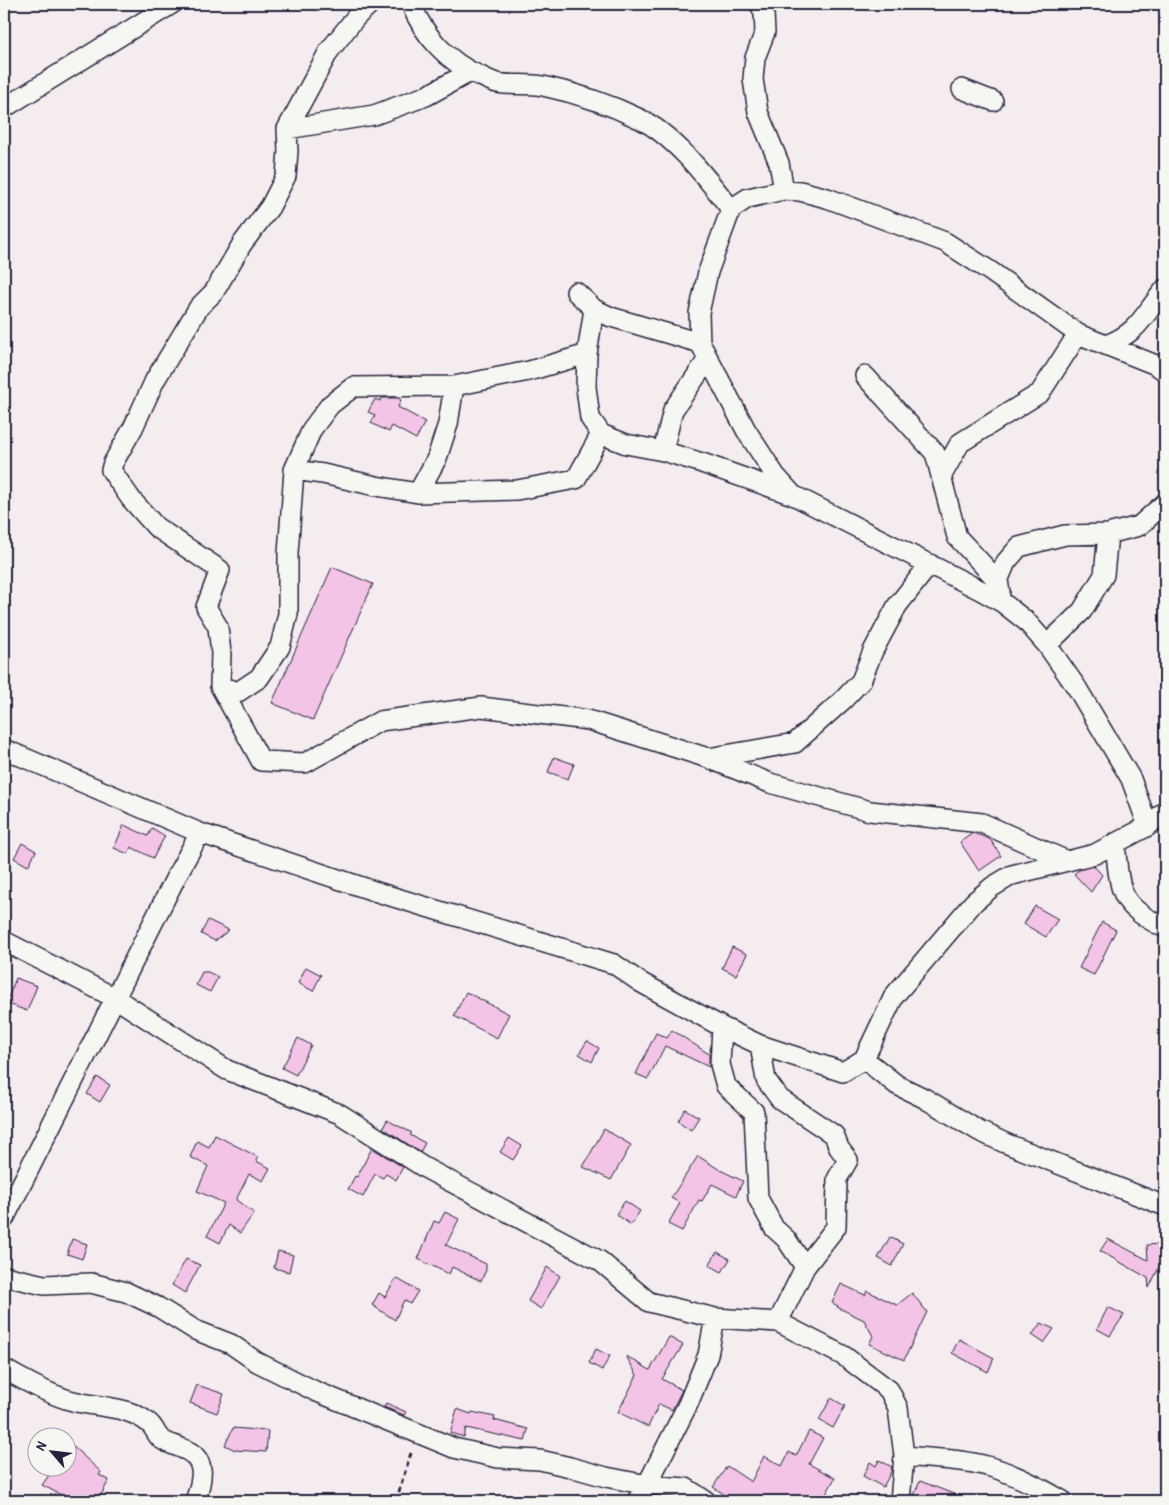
<svg xmlns="http://www.w3.org/2000/svg" width="1169" height="1505" font-family="'Patrick Hand',sans-serif">
	<style>
		.building { fill: #f3c4e6; stroke: #22223b }
		.lines { fill: none; stroke-linecap: round; stroke-linejoin: round }
		.minor-casing { stroke: #22223b; stroke-width: 22 }
		.path { stroke: #22223b; stroke-width: 3; stroke-dasharray: 5 4; stroke-linecap: butt }
		.minor { stroke: #f6f6f2; stroke-width: 19 }
	</style>
	<rect width="100%" height="100%" fill="#f5ecf0"/>
	<filter id="ink" filterUnits="userSpaceOnUse"><feTurbulence type="fractalNoise" baseFrequency=".02" numOctaves="2"/><feDisplacementMap in="SourceGraphic" scale="10" xChannelSelector="R" yChannelSelector="G"/><feConvolveMatrix kernelMatrix="1 2 1 2 8 2 1 2 1" color-interpolation-filters="sRGB"/></filter>
	<g filter="url(#ink)">
		<path class="building" d="M382 398H398L401 400 398 407 425 422 416 439 392 426 389 432 371 423 375 415 368 412 375 399 380 401Z
			M332 567 373 584 313 720 272 703Z
			M554 757 574 764 568 779 548 772Z
			M124 825 148 836 152 828 165 836 153 858 131 847 128 854 114 848Z
			M973 833 990 839 1001 856 979 871 960 842Z
			M22 843 36 851 28 866 14 858Z
			M1094 866 1102 875 1091 892 1074 874 1079 870Z
			M1035 906 1058 919 1046 937 1024 924Z
			M208 920 229 930 215 941 201 934Z
			M1102 922 1116 930 1094 975 1079 968Z
			M732 947 747 954 736 975 722 968Z
			M306 967 321 975 313 991 298 983Z
			M202 972H208L218 977 210 992 196 985Z
			M16 978 37 986 27 1011 6 1003Z
			M466 992 509 1014 497 1038 454 1016Z
			M672 1030 709 1054V1067L665 1046 648 1079 636 1074 656 1033 667 1038Z
			M298 1038 311 1045 296 1075 282 1068Z
			M587 1041 599 1048 592 1062 579 1054Z
			M97 1077 110 1085 100 1102 87 1094Z
			M685 1109 699 1117 691 1130 678 1121Z
			M387 1120 412 1133 410 1135 425 1143 420 1152 383 1128Z
			M604 1129 631 1145 611 1180 583 1167Z
			M215 1135 258 1157 256 1161 270 1168 263 1181 249 1174 236 1200 254 1213 240 1233 229 1225 220 1243 207 1236 224 1203 197 1191 208 1166 190 1157 197 1141 209 1147Z
			M509 1138 522 1146 513 1160 500 1152Z
			M372 1148 403 1167 396 1180 386 1174 383 1178 375 1174 363 1197 348 1189 355 1176 357 1177Z
			M698 1156 720 1170 743 1181 736 1196 712 1184 702 1201 699 1200 682 1231 668 1224 680 1203 671 1198Z
			M625 1201 640 1211 631 1225 616 1214Z
			M445 1212 459 1219 446 1245 486 1264V1270L481 1281 452 1267 449 1274 418 1259 434 1221 439 1223Z
			M890 1237 903 1244 892 1266 878 1258Z
			M72 1239 87 1244 82 1259 67 1254Z
			M1108 1239 1148 1260 1147 1245 1161 1244 1162 1261 1149 1288 1148 1278 1100 1251Z
			M278 1251 293 1255 289 1272 274 1268Z
			M717 1252 730 1259 722 1272 709 1265Z
			M186 1259 200 1265 185 1293 172 1285Z
			M547 1267 560 1276 541 1309 528 1301Z
			M396 1278 418 1291 410 1304 404 1300 395 1320 372 1305 379 1293 385 1297Z
			M841 1284 865 1295 867 1291 897 1305 912 1293 927 1312 904 1360 869 1344 873 1336 864 1320 837 1307 838 1306 832 1303Z
			M1108 1307 1124 1315 1110 1336 1097 1329Z
			M1041 1323 1054 1329 1044 1343 1032 1335Z
			M669 1337 683 1345 662 1379 682 1390 672 1410 659 1404 648 1427 618 1412 637 1375 626 1356 650 1370Z
			M959 1339 994 1358 988 1372 952 1353Z
			M596 1349 610 1356 602 1370 589 1363Z
			M197 1385 224 1394 217 1413 190 1403Z
			M831 1398 845 1406 833 1428 819 1420Z
			M386 1403 406 1412 404 1415 384 1407Z
			M457 1409 471 1414 472 1412 495 1417 494 1420 528 1429 525 1441 466 1428 464 1437 450 1433Z
			M233 1428 268 1431 266 1452 235 1450 225 1445Z
			M809 1431 823 1438 809 1464 835 1478 822 1501H734L713 1487 727 1466 751 1482 764 1456 782 1466 789 1452 796 1456Z
			M68 1442 101 1472 99 1475 109 1480 98 1501H58L61 1495 42 1485 54 1468H68Z
			M879 1460 892 1467 891 1472 883 1487 863 1476 870 1462 876 1466Z
			M920 1481 969 1500V1501H931L914 1495Z"/>
		<g class="lines">
			<g class="minor-casing">
				<path id="minor" d="M370 4 356 17 329 51 287 129 288 151 286 176 270 207 242 244 214 292 199 307 155 380 133 428 113 463 111 470 131 499 156 527 220 570 206 607 218 627 221 653 220 686 261 761 305 763 380 721 481 707 588 720 708 758 770 783 870 811 982 823 1067 861
					M411 4C424 36 448 62 480 76 485 78 492 82 497 83 512 86 528 83 543 86 576 93 609 104 640 119 675 136 707 179 731 209
					M760 4 764 13 765 32 755 58 753 79 758 112 779 163 784 190
					M962 89 993 101
					M4 108 172 4
					M287 129 374 115 426 96 470 72
					M576 292 594 309 611 317 700 343 746 430 775 475 793 495 982 591 1003 603 1026 621 1047 645 1077 688 1131 779 1148 826
					M594 309 587 354 586 387 590 418 601 434 626 444 663 451 702 463 790 494
					M700 343 699 313 708 272 731 209 748 198 784 190 800 191 827 198 945 242 990 271 1078 334 1156 365 1165 371
					M1106 345C1139 333 1144 314 1165 289
					M865 376 935 453 957 537 998 581
					M663 451 673 410 708 359
					M294 470 312 429 330 405 353 387 454 386 529 371 587 354
					M941 477 960 443 1040 393 1078 334
					M418 493 437 458 448 424 454 386
					M1000 592 998 581 1006 562 1019 547 1065 535 1108 534 1139 526 1165 503
					M1047 645 1082 611 1104 575 1108 534
					M220 686 238 692 259 678 280 647 288 614V554L294 470 323 474 376 486 418 493 517 490 576 479 601 434
					M4 749 200 833 377 892 614 964 640 982 722 1027 760 1045 843 1072 864 1059 897 1085 924 1098 979 1131 1005 1143 1165 1206
					M708 758 795 743 843 700 861 681 873 651 897 606 930 564
					M1115 843C1117 858 1117 876 1122 890 1128 909 1149 920 1165 928
					M4 941 115 998 227 1070 340 1114 425 1168 600 1261 649 1302 715 1318
					M722 1027 720 1064 726 1086 754 1112 758 1198 774 1228 786 1239 805 1267
					M864 1059 894 996 974 902 992 887 1012 875 1095 854 1148 826 1165 811
					M4 1219 178 873 200 833
					M4 1276 44 1285 91 1283 126 1292 158 1307 195 1330 231 1344 257 1362 315 1391 454 1448 498 1458 540 1460 570 1467 606 1477 647 1485 686 1488 706 1501
					M778 1322 844 1356 889 1390 898 1408 904 1456 900 1501
					M4 1369C23 1380 52 1396 73 1401 100 1408 126 1405 149 1423 154 1427 156 1434 160 1438 165 1443 175 1445 181 1448 208 1457 203 1479 195 1501
					M904 1456C935 1459 970 1459 1000 1470 1022 1478 1043 1489 1063 1501
					M637 1501 647 1485 688 1404 708 1355 715 1318 778 1322 805 1267 836 1227 837 1179 848 1160 839 1148 834 1135 780 1099 766 1080 760 1045"/>
			</g>
			<path class="path" d="M397 1501 401 1484 412 1450"/>
			<use href="#minor" class="minor"/>
		</g>
	</g>
	<rect width="1169" height="1505" fill="none" stroke="#f6f6f2" stroke-width="20"/>
	<rect x="10" y="10" width="1149" height="1485" fill="none" stroke="#22223b" stroke-width="2" filter="url(#ink)"/>
	<g transform="translate(52 1452) rotate(298)"><circle r="24" fill="#f6f6f2" stroke="#a1a1a9"/>
	<path d="M0-4L9 19L0 12L-9 19Z" fill="#22223b"/>
	<text y="-8" font-size="14" font-weight="bold" text-anchor="middle" fill="#22223b">N</text>
	</g>
</svg>
